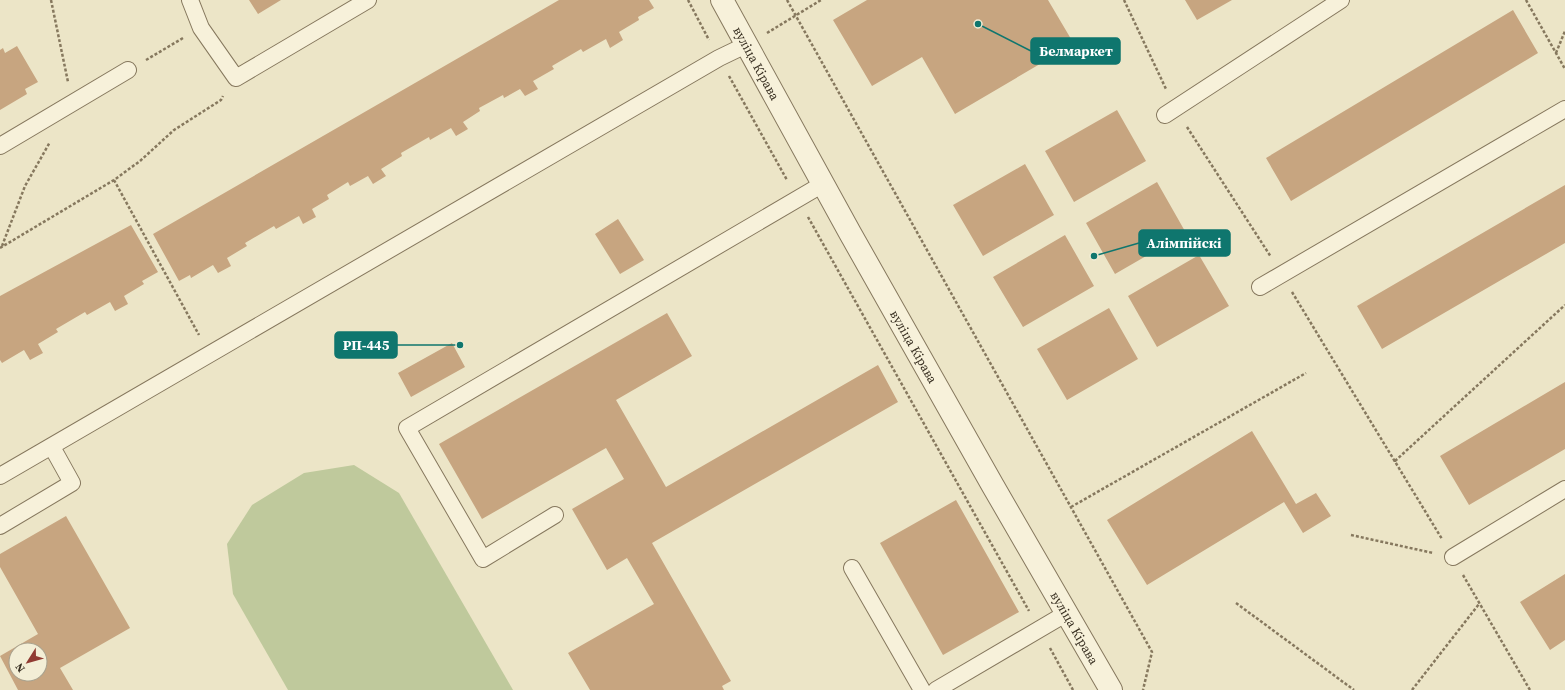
<svg xmlns="http://www.w3.org/2000/svg" width="1565" height="690" font-family="'Source Serif 4',serif">
	<style>
		.green { fill: #bfc99c }
		.building { fill: #c7a580; fill-rule: evenodd }
		.lines { fill: none; stroke-linecap: round; stroke-linejoin: round }
		.service-casing { stroke: #86785e; stroke-width: 18 }
		.tertiary-casing { stroke: #86785e; stroke-width: 24 }
		.path { stroke: #86785e; stroke-width: 2.5; stroke-dasharray: 3 2; stroke-linecap: butt }
		.service { stroke: #f7f1da; stroke-width: 16 }
		.tertiary { stroke: #f7f1da; stroke-width: 22 }
		.labels { text-anchor: middle; dominant-baseline: central; stroke-width: 3; stroke-linejoin: round; paint-order: stroke }
		.street-label { font-size: 13px; fill: #372e20; stroke: #f3eed6 }
		.leader { fill: none; stroke: #0f766e; stroke-width: 1.5 }
		.callout-dot { fill: #0f766e; stroke: #f3eed6; stroke-width: 1.5 }
		.callout { fill: #0f766e; stroke: #0f766e; stroke-width: 1.5 }
		.callout-label { font-size: 14px; text-anchor: middle; font-weight: bold; fill: #fff }
	</style>
	<rect width="100%" height="100%" fill="#ece5c7"/>
	<path class="green" d="M354 465 399 493 513 690H288L233 594 227 544 252 505 304 473Z"/>
	<path class="building" d="M249 0H281L258 14Z
		M559 0H649L654 8 638 17 639 20 619 32 623 40 610 48 606 39 583 52 581 49 552 66 554 69 533 81 538 89 525 96 520 89 504 98 503 95 479 108 480 111 463 122 468 129 456 136 451 128 430 140 429 137 401 153 402 156 381 169 386 176 373 184 368 176 350 186 348 182 327 195 329 199 312 209 316 217 303 224 299 216 276 229 274 226 245 243 247 246 227 258 231 266 218 273 213 265 191 278 190 275 179 281 153 234Z
		M867 0H1048L1074 44 955 114 922 57 872 86 833 20Z
		M1185 0H1232L1197 20Z
		M1513 10 1538 53 1291 201 1266 158Z
		M17 46 38 82 25 89 27 94 0 110V50L3 48 5 53Z
		M1117 110 1146 161 1074 202 1045 151Z
		M1025 164 1054 215 983 256 953 205Z
		M1157 182 1186 233 1115 274 1086 223Z
		M1565 185V243L1382 349 1357 306Z
		M618 219 644 260 620 274 595 234Z
		M131 225 158 272 142 281 144 284 124 296 128 304 115 311 110 302 87 315 85 312 56 329 58 332 38 344 43 353 30 360 24 350 2 363 0 360V296Z
		M1065 235 1094 286 1023 327 993 277Z
		M1199 255 1229 306 1157 347 1128 296Z
		M1109 308 1138 359 1067 400 1037 349Z
		M667 313 692 356 616 400 666 487 878 365 898 402 652 543 731 681 722 686 724 690H590L568 653 654 604 627 558 607 570 572 509 624 479 606 448 482 519 439 444Z
		M452 343 465 367 411 397 398 373Z
		M1565 382V449L1469 505 1440 456Z
		M1252 431 1296 504 1316 493 1331 516 1303 533 1284 502 1147 585 1107 520Z
		M956 500 1019 612 943 655 880 543Z
		M66 516 130 628 60 668 73 690H18L0 656 38 634 0 567V554ZM16 650H40V674H16Z
		M1565 574V640L1550 650 1520 602Z"/>
	<g class="lines">
		<g class="service-casing">
			<path id="service" d="M190 0 201 28 236 78 368 0
				M1165 115 1341 0
				M0 146 128 70
				M1260 287 1565 109
				M0 476 719 58 746 45
				M555 515 483 559 407 428 823 184
				M0 526 72 483 52 447
				M1453 557 1565 489
				M852 568 922 690
				M936 690 1067 613"/>
		</g>
		<g class="tertiary-casing">
			<g id="tertiary">
				<path id="s1" d="M722 0 850 233 993 486 1111 690"/>
			</g>
		</g>
		<path class="path" d="M51 0 68 82
			M688 0 709 40
			M787 0 1152 652 1143 690
			M1124 0 1166 89
			M1526 0 1565 69
			M767 33 821 0
			M1556 53 1565 31
			M146 60 183 38
			M729 76 787 180
			M1187 127 1271 257
			M114 180 199 335
			M808 217 1029 611
			M2 246 25 186 50 142
			M0 248 114 180 140 161 174 130 221 100 223 96
			M1292 292 1442 539
			M1395 461 1565 305
			M1071 507 1306 373
			M1351 535 1433 553
			M1463 575 1530 690
			M1236 603 1354 690
			M1050 648 1073 690
			M1412 690 1479 604"/>
		<use href="#service" class="service"/>
		<use href="#tertiary" class="tertiary"/>
	</g>
	<g class="labels">
		<g class="street-label">
			<text stroke="none"><textPath href="#s1" startOffset="72">вуліца Кірава</textPath></text>
			<text stroke="none"><textPath href="#s1" startOffset="396">вуліца Кірава</textPath></text>
			<text stroke="none"><textPath href="#s1" startOffset="720">вуліца Кірава</textPath></text>
		</g>
	</g>
	<path class="leader" d="M978 24L1031 51M1094 256L1139 243M460 345L397 345"/>
	<g class="callout-dot">
		<circle cx="978" cy="24" r="4"/>
		<circle cx="1094" cy="256" r="4"/>
		<circle cx="460" cy="345" r="4"/>
	</g>
	<g class="callout">
		<rect x="1031" y="38" width="89" height="26" rx="4"/>
		<rect x="1139" y="230" width="91" height="26" rx="4"/>
		<rect x="335" y="332" width="62" height="26" rx="4"/>
	</g>
	<g class="callout-label">
		<text x="1076" y="56">Белмаркет</text>
		<text x="1184" y="248">Алімпійскі</text>
		<text x="366" y="350">РП-445</text>
	</g>
	<g transform="translate(28 662) rotate(233)"><circle r="19" fill="#f3eed6" stroke="#a8a18d"/>
	<path d="M0-3L7 15L0 10L-7 15Z" fill="#913b32"/>
	<text y="-6" font-size="11" font-weight="bold" text-anchor="middle" fill="#372e20">N</text>
	</g>
</svg>
